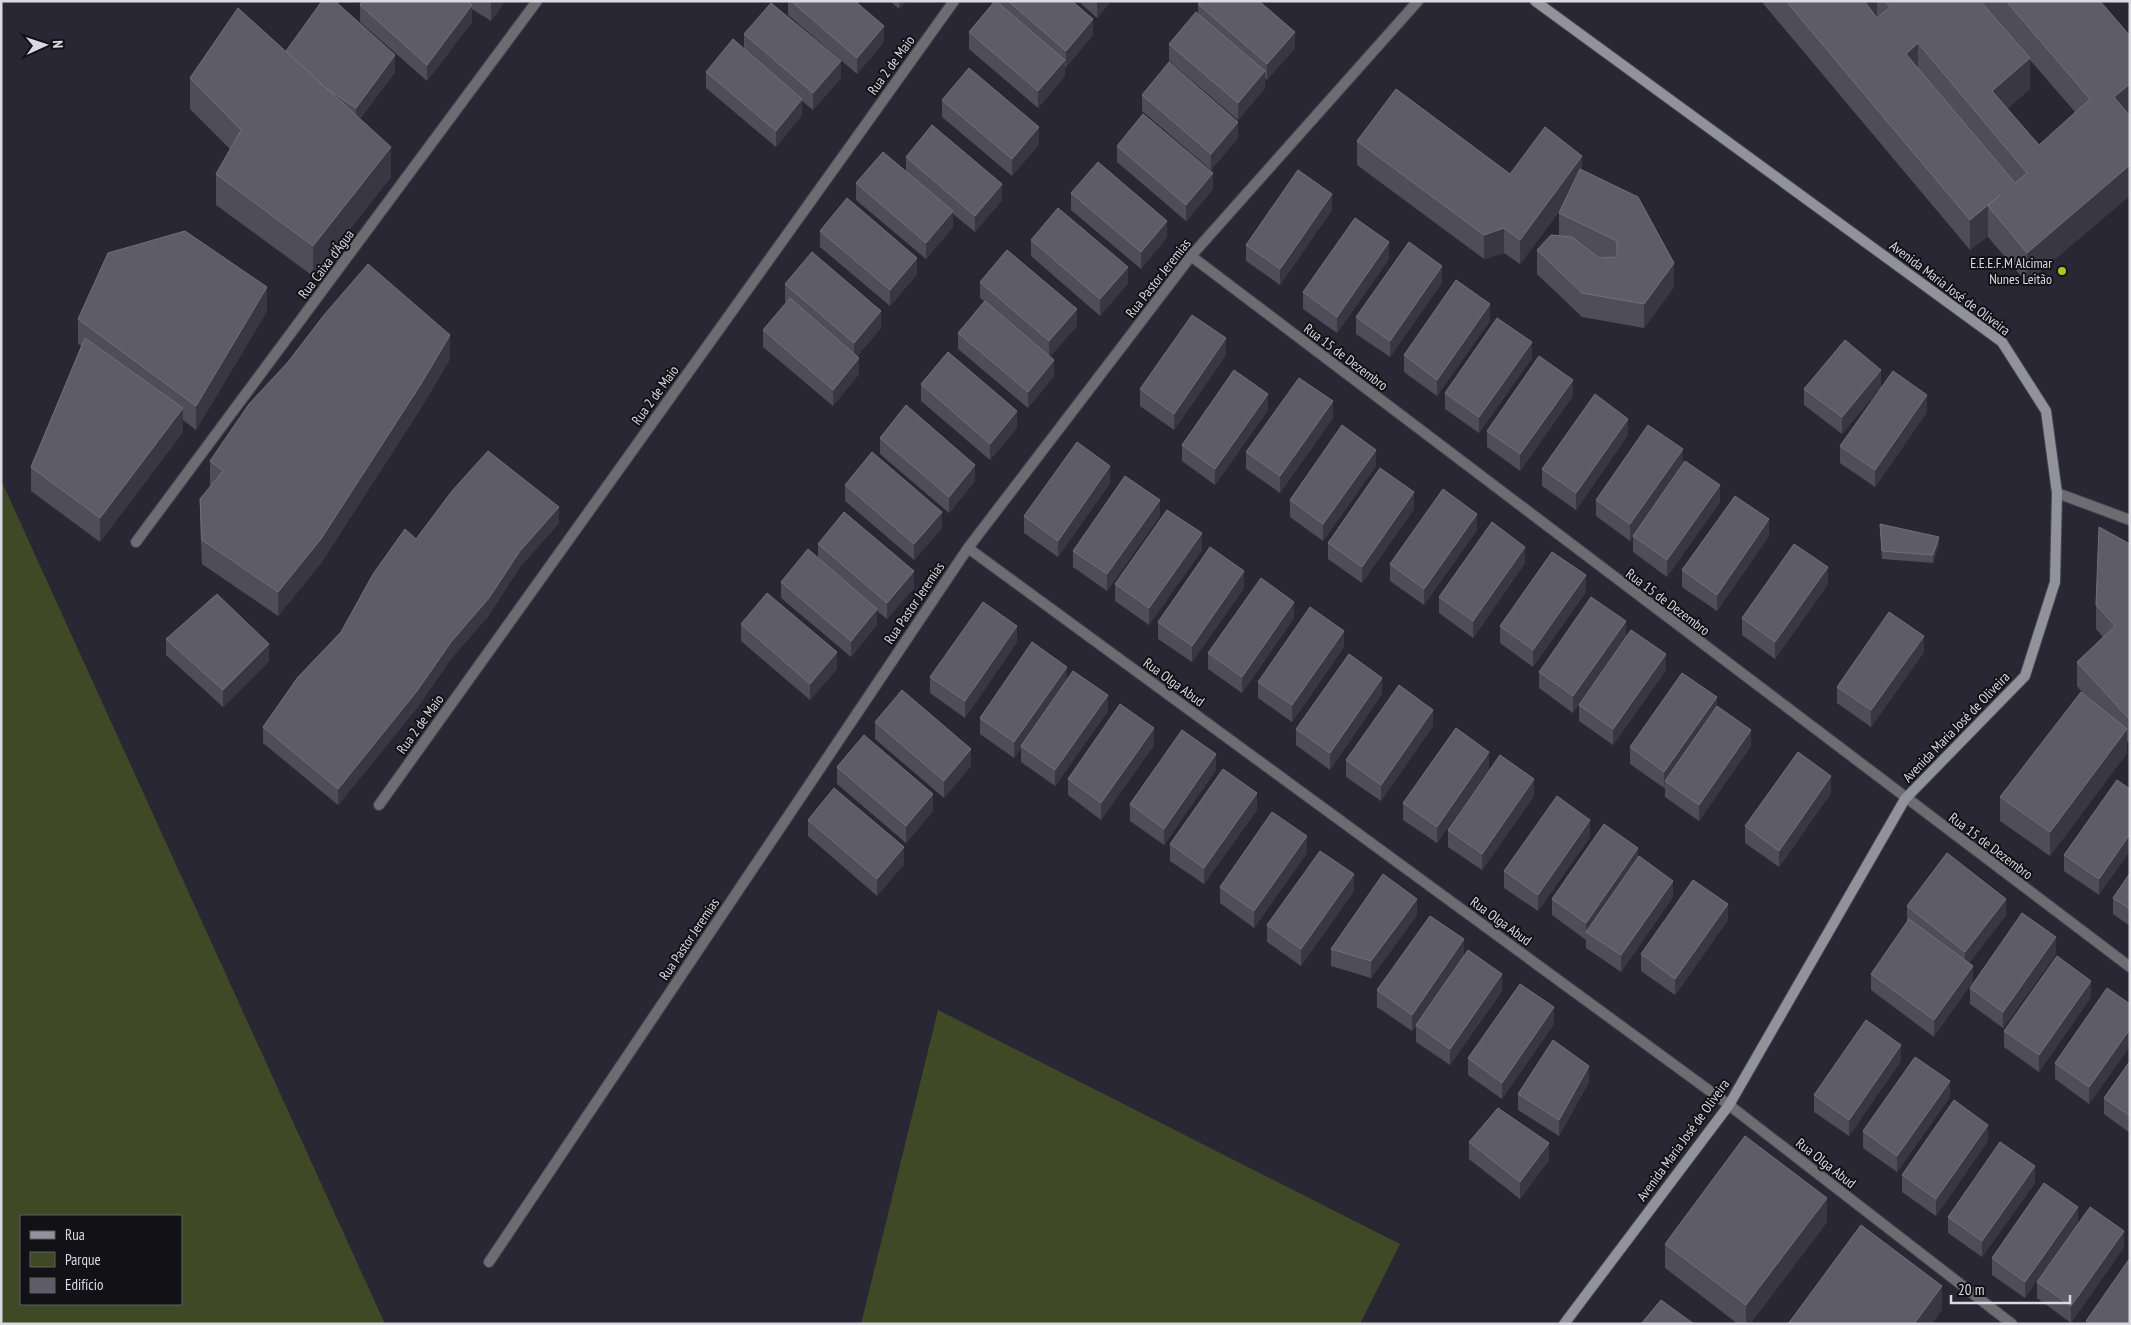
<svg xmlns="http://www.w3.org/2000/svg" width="2131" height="1325" font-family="'PT Sans Narrow',sans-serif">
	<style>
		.green { fill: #3f4926; fill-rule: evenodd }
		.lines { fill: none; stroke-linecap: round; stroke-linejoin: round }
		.street-casing { stroke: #45444f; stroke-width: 12 }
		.secondary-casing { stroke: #45444f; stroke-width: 12 }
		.street { stroke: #6c6c72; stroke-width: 10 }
		.secondary { stroke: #92929b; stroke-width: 10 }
		.wall { fill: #4e4d58; fill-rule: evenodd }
		.shaded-wall { fill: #383743 }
		.building { fill: #5d5c67; stroke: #71707a; fill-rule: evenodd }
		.poi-dot { fill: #a4c825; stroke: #111116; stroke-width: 2 }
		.labels { text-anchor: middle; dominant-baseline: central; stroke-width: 4; stroke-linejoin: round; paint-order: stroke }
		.street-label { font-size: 14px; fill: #dbdae2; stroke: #111116 }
		.poi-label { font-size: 14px; fill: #dbdae2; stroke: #111116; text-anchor: end }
	</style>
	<rect width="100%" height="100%" fill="#282733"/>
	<path class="green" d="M1 480 385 1324H1ZM21 1216H181V1304H21Z
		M938 1010 1400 1244 1360 1324H861Z"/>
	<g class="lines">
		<g class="street-casing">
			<path id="street" d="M1191 256 2130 967
				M2057 493 2130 520
				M136 542 537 1
				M968 548 1729 1105 2012 1324
				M379 805 954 1
				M489 1262 968 548 1191 256 1418 1"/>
		</g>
		<g class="secondary-casing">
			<path id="secondary" d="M1535 1 2002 342 2046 411 2057 493 2055 582 2025 676 1905 799 1729 1105 1564 1324"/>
		</g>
		<use href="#street" class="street"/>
		<use href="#secondary" class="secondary"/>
	</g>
	<path class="wall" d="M362 1H505L491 21 472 9V22L427 81 360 22V5Z
		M788 1H855L884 42 857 74 788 15Z
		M890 1H906L899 9Z
		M995 1H1072L1093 35 1066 67H1065V76L1038 108 969 49V32Z
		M1078 1H1111L1097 18Z
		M1761 1H2100L2129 115 2027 283 1988 237V236L1970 250ZM2030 60 2075 112 2039 145 2007 109 2030 89Z
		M1198 4 1295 48 1267 80 1265 78V88L1238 120 1169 61V44L1198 14Z
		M744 34 841 78 813 110 802 101V115L776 147 706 88V72L744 49Z
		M395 72 360 119 391 177 313 276 216 205V174L230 149 190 109V78Z
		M1142 95 1238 138 1211 170 1142 111Z
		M942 100 1039 144 1012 176 942 117Z
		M1357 141 1510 174 1582 170 1674 287 1644 328 1582 317 1537 274V250L1559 236V213L1561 209 1520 264 1504 253 1484 259 1357 165Z
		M1117 146 1213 189 1186 221 1117 162Z
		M906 157 1002 200 975 232 953 214V227L926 259 856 200V183L906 171Z
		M1071 193 1167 237 1141 269 1071 210Z
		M1332 210 1280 285 1246 261V245Z
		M820 231 917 274 890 306 820 247Z
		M1031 240 1128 283 1100 316 1031 256Z
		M1389 259 1337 333 1303 309V292Z
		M980 282 1077 326 1050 356 1054 376 1028 408 958 349V333L984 301 980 298Z
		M1442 283 1390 357 1356 334V317Z
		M785 284 881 328 857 356 859 374 833 406 763 347V330L787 302 785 301Z
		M267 311 196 430 183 420V432L100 542 31 491V467L81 346 78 343V319Z
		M1490 321 1437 396 1404 372V355Z
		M1226 355 1174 430 1140 406V389Z
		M1532 358 1479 433 1445 409V393Z
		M450 359 421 408 321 563 278 616 202 564 200 523V499L210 486V461Z
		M921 384 1017 428 990 460 921 401Z
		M1881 387 1842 434 1804 405V389Z
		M1573 396 1520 471 1487 447V431Z
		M1268 410 1215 485 1182 461V445Z
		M1927 412 1875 487 1840 463V446Z
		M1333 418 1280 493 1246 469V452Z
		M1628 435 1576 510 1542 486V469Z
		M880 438 975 481 949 513 880 454Z
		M1683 465 1720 502 1667 577 1633 552V537L1630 541 1596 516V500Z
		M1376 466 1323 541 1290 517V500Z
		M1110 483 1058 557 1024 533V516Z
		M845 485 942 528 914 560 845 501Z
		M1414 509 1362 583 1328 559V543Z
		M1160 516 1107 591 1073 567V551Z
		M559 523 520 567 489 615 451 659 417 708 338 805 263 743V727L341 632 416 539Z
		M1880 524 1939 545 1933 563 1882 559Z
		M1477 530 1424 605 1390 581V564Z
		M1769 536 1717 611 1682 587V570Z
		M818 544 914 588 887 619 877 611V625L851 657 781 598V582L818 558Z
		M2130 544V744L2127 741V753L2050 856 2000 821V797L2085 696 2077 686V662L2103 637 2096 629V605Z
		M1202 550 1149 625 1115 601V584Z
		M1525 563 1473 638 1439 613V597Z
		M1828 584 1775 659 1742 635V618Z
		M1244 588 1192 662 1158 639V622Z
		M1586 592 1533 667 1500 643V626Z
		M1294 618 1242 693 1208 669V653Z
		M741 624 837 669 810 700 741 641Z
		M1626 637 1573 713 1539 688V672Z
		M166 639 269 661 223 707 166 655Z
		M1017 642 965 718 930 693V677Z
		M1344 647 1292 722 1258 698V682Z
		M1924 652 1871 727 1837 703V687Z
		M1666 670 1613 745 1579 721V705Z
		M1067 681 1108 711 1055 786 1021 762V748L1014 758 980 734V718Z
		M1382 694 1330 770 1296 745V729Z
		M1717 707 1751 746 1699 821 1665 797V788H1664L1630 764V747Z
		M875 722 971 766 944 798 875 739Z
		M1433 726 1381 801 1346 777V760Z
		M1154 745 1101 820 1068 795V779Z
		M837 767 933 811 906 843 837 784Z
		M1489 769 1437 843 1403 820V803Z
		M1216 770 1164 845 1130 821V804Z
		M2117 780 2099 895 2064 871V855Z
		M1831 793 1779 867 1745 843V826Z
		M1534 796 1482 870 1448 847V830Z
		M1257 810 1204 884 1170 861V844Z
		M808 820 904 864 877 896 808 836Z
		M1590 837 1538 911 1504 888V871Z
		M1307 853 1254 928 1220 903V887Z
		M1638 857 1673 897 1621 972 1586 948V939V940L1552 915V899Z
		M2130 873V926L2113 914V898Z
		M1354 891 1301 966 1267 942V925Z
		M1907 906 2006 915 1969 963 1934 1037 1871 990V974L1907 922Z
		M1417 915 1371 978 1331 966V949Z
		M1728 920 1675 995 1641 971V954Z
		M2056 954 2003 1028 1970 1004V988Z
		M1464 956 1502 991 1450 1065 1416 1042V1026L1412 1031 1377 1007V990Z
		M2091 997 2039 1072 2004 1047V1031Z
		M2130 1004V1046L2089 1104 2055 1079V1063Z
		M1554 1024 1502 1099 1468 1075V1058Z
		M1901 1061 1849 1136 1814 1112V1095Z
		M2130 1061V1133L2104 1114V1098Z
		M1589 1082 1559 1136 1518 1110V1094Z
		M1950 1097 1897 1172 1863 1148V1131Z
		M1988 1141 1936 1216 1902 1192V1175Z
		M1469 1142 1549 1160 1520 1199 1469 1159Z
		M2035 1183 1982 1257 1948 1233V1217Z
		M2044 1183 2025 1298 1992 1275V1258Z
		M1827 1222 1750 1324H1738L1665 1268V1244Z
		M2124 1247 2071 1323 2037 1298V1282Z"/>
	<path class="shaded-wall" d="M491 1H505L491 21Z
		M899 1H906L899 9Z
		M1097 1H1111L1097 18Z
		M1865 1H1877V22L1865 2Z
		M472 5V22L427 81V65Z
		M1093 19V35L1066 67V51Z
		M884 26V42L857 74V58Z
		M1295 32V48L1267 80V64Z
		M1918 43V74L1906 54Z
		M395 55V72L356 124V108Z
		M2030 58V89L1992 122V91Z
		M1065 60V76L1038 108V91Z
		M841 61V78L813 110V93Z
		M1265 71V88L1238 120V103Z
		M2130 84V114L2114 128V97Z
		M802 99V115L776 147V131Z
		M1238 122V138L1211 170V154Z
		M1039 127V144L1012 176V159Z
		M391 147V177L313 276V246Z
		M1582 156V180L1520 264V240Z
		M2130 165V196L2027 283V253Z
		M1213 173V189L1186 221V205Z
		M1002 184V200L975 232V216Z
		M1332 194V210L1280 285V269Z
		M2000 195 1988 206V236L1970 250V220Z
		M953 211V227L926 259V243Z
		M1167 221V237L1141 269V252Z
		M1504 228V253L1484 259V235Z
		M1389 242V259L1337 333V317Z
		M917 258V274L890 306V290Z
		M1674 263V287L1644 328V304Z
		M1442 266V283L1390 357V341Z
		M1128 267V283L1100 316V299Z
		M267 287V311L196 430V406Z
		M1490 304V321L1437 396V380Z
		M1077 309V326L1049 358V341Z
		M881 311V328L854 360V343Z
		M450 335V359L421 408 321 563 278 616V592Z
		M1226 338V355L1174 430V414Z
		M1532 342V358L1479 433V417Z
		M859 358V374L833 406V390Z
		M1054 360V376L1028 408V392Z
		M1881 370V387L1842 434V417Z
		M1573 380V396L1520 471V454Z
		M1268 394V410L1215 485V469Z
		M1927 395V412L1875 487V470Z
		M1333 401V418L1280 493V476Z
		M183 408V432L100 542V518Z
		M1017 411V428L990 460V444Z
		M1628 419V435L1576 510V493Z
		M1683 449V466L1630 541V524Z
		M1376 450V466L1323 541V524Z
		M975 465V481L949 513V497Z
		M1110 466V483L1058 557V541Z
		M1720 485V502L1667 577V560Z
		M1414 492V509L1362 583V567Z
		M1160 500V516L1107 591V574Z
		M559 507V523L520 567 489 615 451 659 417 708 338 805V789L451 642 520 551Z
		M942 512V528L914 560V544Z
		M1477 514V530L1424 605V589Z
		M1769 519V536L1717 611V595Z
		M1202 533V550L1149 625V608Z
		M1939 537V545L1933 563V555Z
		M1525 547V563L1473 638V621Z
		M1828 567V584L1775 659V642Z
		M914 571V588L887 619V603Z
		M1244 571V588L1192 662V646Z
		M1586 575V592L1533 667V650Z
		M1294 602V618L1242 693V677Z
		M877 609V625L851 657V641Z
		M1626 621V637L1573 713V696Z
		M1017 626V642L965 718V701Z
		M1344 631V647L1292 722V705Z
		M1924 636V652L1871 727V710Z
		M269 644V661L223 707V690Z
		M837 652V669L810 700V684Z
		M1666 654V670L1613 745V729Z
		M1067 667V683L1021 746V748L1014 758V742Z
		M1382 678V694L1330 770V753Z
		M1108 695V711L1055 786V770Z
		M1717 697V714L1665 781 1664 788V772Z
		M1433 710V726L1381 801V785Z
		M1154 728V745L1101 820V803Z
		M2127 729V753L2050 856V832Z
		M1751 730V746L1699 821V805Z
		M971 749V766L944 798V781Z
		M1489 752V769L1437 843V827Z
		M1216 754V770L1164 845V829Z
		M1831 776V793L1779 867V851Z
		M1534 779V796L1482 870V854Z
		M1257 793V810L1204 884V868Z
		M933 794V811L906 843V826Z
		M1590 820V837L1538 911V895Z
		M2130 834V851L2099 895V879Z
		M1307 836V853L1254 928V911Z
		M904 847V864L877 896V879Z
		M1638 848V865L1586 932V940V923Z
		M1354 874V891L1301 966V949Z
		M1673 881V897L1621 972V955Z
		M1417 899V915L1371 978V961Z
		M2006 899V915L1965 968V952Z
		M1728 904V920L1675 995V979Z
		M2056 937V954L2003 1028V1012Z
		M1464 939V956L1412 1031V1015Z
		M1973 966V982L1934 1037V1020Z
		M1502 974V991L1450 1065V1049Z
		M2091 981V997L2039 1072V1055Z
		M1554 1007V1024L1502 1099V1083Z
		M2130 1029V1046L2089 1104V1087Z
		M1901 1045V1061L1849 1136V1120Z
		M1589 1066V1082L1559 1136V1120Z
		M1950 1081V1097L1897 1172V1156Z
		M1988 1125V1141L1936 1216V1199Z
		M1549 1143V1160L1520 1199V1182Z
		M2035 1166V1183L1982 1257V1241Z
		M1827 1198V1222L1750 1324H1746V1305Z
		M2078 1207V1224L2025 1298V1282Z
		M2124 1231V1247L2071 1323V1306Z
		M1942 1286V1310L1932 1324H1914Z"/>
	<path class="building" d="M322 1H335L395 55 356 108 327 89 286 51Z
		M362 1H466L472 5 427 65 360 5Z
		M791 1H855L884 26 857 58Z
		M995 1H996L1065 60 1038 91 969 32Z
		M1008 1H1072L1093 19 1066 51Z
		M1201 1H1259L1295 32 1267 64 1198 4Z
		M1786 1H1865V2L1877 18 1890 7 1885 1H1980L2030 58 1992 91 2039 145 2090 99 2006 1H2100L2130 36V84L2114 97 2130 116V165L2027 253 1988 206 2000 195 1970 220ZM1918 43 2027 173 2015 183 1906 54Z
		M771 3 841 61 813 93 744 34Z
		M238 8 391 147 313 246 216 174 241 130 190 78Z
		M1196 12 1265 71 1238 103 1169 44Z
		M733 39 802 99 776 131 706 72Z
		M1169 62 1238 122 1211 154 1142 95Z
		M969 68 1039 127 1012 159 942 100Z
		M1396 89 1510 174 1545 127 1582 156 1520 240 1504 228 1484 235 1357 141Z
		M1143 114 1213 173 1186 205 1117 146Z
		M932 125 1002 184 975 216 906 157Z
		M883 152 953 211 926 243 856 183Z
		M1098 162 1167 221 1141 252 1071 193Z
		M1580 169 1638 197 1674 263 1644 304 1582 293 1537 250 1551 235 1572 237 1599 258 1617 257V241L1559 213Z
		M1298 170 1332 194 1280 269 1246 245Z
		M847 198 917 258 890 290 820 231Z
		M1058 208 1128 267 1100 299 1031 240Z
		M1355 218 1389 242 1337 317 1303 292Z
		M185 231 267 287 196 406 78 319 108 253Z
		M1409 242 1442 266 1390 341 1356 317Z
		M1007 250 1077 309 1049 341 980 282Z
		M812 252 881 311 854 343 785 284Z
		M368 264 450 335 421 384 321 539 278 592 202 540 200 499 223 471 210 461 249 404 288 362 324 315Z
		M1456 280 1490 304 1437 380 1404 355Z
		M790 298 859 358 833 390 763 330Z
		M985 301 1054 360 1028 392 958 333Z
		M1192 315 1226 338 1174 414 1140 389Z
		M1497 318 1532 342 1479 417 1445 393Z
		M85 338 183 408 100 518 31 467Z
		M1845 340 1881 370 1842 417 1804 389Z
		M948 352 1017 411 990 444 921 384Z
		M1539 356 1573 380 1520 454 1487 431Z
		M1234 370 1268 394 1215 469 1182 445Z
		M1893 371 1927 395 1875 470 1840 446Z
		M1299 378 1333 401 1280 476 1246 452Z
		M1595 394 1628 419 1576 493 1542 469Z
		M906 405 975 465 949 497 880 438Z
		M1342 425 1376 450 1323 524 1290 500Z
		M1648 425 1683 449 1630 524 1596 500Z
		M1077 442 1110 466 1058 541 1024 516Z
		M488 451 559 507 520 551 489 598 451 642 417 691 338 789 263 727 298 677 341 632 373 574 405 529 416 539 452 491Z
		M872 452 942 512 914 544 845 485Z
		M1685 461 1720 485 1667 560 1633 536Z
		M1380 468 1414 492 1362 567 1328 543Z
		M1125 476 1160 500 1107 574 1073 551Z
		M1443 489 1477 514 1424 589 1390 564Z
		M1735 496 1769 519 1717 595 1682 570Z
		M1167 510 1202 533 1149 608 1115 584Z
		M844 512 914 571 887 603 818 544Z
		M1492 522 1525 547 1473 621 1439 597Z
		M1880 524 1939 537 1933 555 1882 551Z
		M2099 527 2130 544V720L2077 662 2115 626 2096 605Z
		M1794 544 1828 567 1775 642 1742 618Z
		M1210 547 1244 571 1192 646 1158 622Z
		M808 549 877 609 851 641 781 582Z
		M1552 552 1586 575 1533 650 1500 626Z
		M1261 578 1294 602 1242 677 1208 653Z
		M767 593 837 652 810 684 741 624Z
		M217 594 269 644 223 690 166 639Z
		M1591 597 1626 621 1573 696 1539 672Z
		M983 602 1017 626 965 701 930 677Z
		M1310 607 1344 631 1292 705 1258 682Z
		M1889 612 1924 636 1871 710 1837 687Z
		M1631 630 1666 654 1613 729 1579 705Z
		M1032 642 1067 667 1014 742 980 718Z
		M1349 654 1382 678 1330 753 1296 729Z
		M1073 671 1108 695 1055 770 1021 746Z
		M1682 673 1717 697 1664 772 1630 747Z
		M1399 685 1433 710 1381 785 1346 760Z
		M902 690 971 749 944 781 875 722Z
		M2081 692 2127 729 2050 832 2000 797Z
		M1120 704 1154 728 1101 803 1068 779Z
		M1717 706 1751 730 1699 805 1665 781Z
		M1456 728 1489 752 1437 827 1403 803Z
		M1182 730 1216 754 1164 829 1130 804Z
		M864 735 933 794 906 826 837 767Z
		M1798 752 1831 776 1779 851 1745 826Z
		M1500 755 1534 779 1482 854 1448 830Z
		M1223 769 1257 793 1204 868 1170 844Z
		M2117 780 2130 789V834L2099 879 2064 855Z
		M834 788 904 847 877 879 808 820Z
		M1557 796 1590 820 1538 895 1504 871Z
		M1272 812 1307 836 1254 911 1220 887Z
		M1604 824 1638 848 1586 923 1552 899Z
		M1320 851 1354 874 1301 949 1267 925Z
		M1947 853 2006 899 1965 952 1907 906Z
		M1639 856 1673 881 1621 955 1586 932Z
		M2130 873V909L2113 898Z
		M1383 874 1417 899 1371 961 1331 949Z
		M1693 880 1728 904 1675 979 1641 954Z
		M2022 913 2056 937 2003 1012 1970 988Z
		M1430 916 1464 939 1412 1015 1377 990Z
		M1909 919 1973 966 1934 1020 1871 974Z
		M1468 950 1502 974 1450 1049 1416 1025Z
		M2057 956 2091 981 2039 1055 2004 1031Z
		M1520 984 1554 1007 1502 1083 1468 1058Z
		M2107 988 2130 1004V1029L2089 1087 2055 1063Z
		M1866 1020 1901 1045 1849 1120 1814 1095Z
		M1553 1040 1589 1066 1559 1120 1518 1094Z
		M1915 1057 1950 1081 1897 1156 1863 1131Z
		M2130 1061V1116L2104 1098Z
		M1954 1100 1988 1125 1936 1199 1902 1175Z
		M1498 1108 1549 1143 1520 1182 1469 1142Z
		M1745 1136 1827 1198 1746 1305 1665 1244Z
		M2000 1142 2035 1166 1982 1241 1948 1217Z
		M2044 1183 2078 1207 2025 1282 1992 1258Z
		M2090 1207 2124 1231 2071 1306 2037 1282Z
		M1861 1225 1942 1286 1914 1324H1788Z
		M2130 1258V1324H2091L2086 1321Z
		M1661 1300 1694 1324H1641Z"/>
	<circle class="poi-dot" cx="2062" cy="271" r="5"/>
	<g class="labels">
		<g class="street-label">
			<text transform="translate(891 65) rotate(-54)">Rua 2 de Maio</text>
			<text transform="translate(326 264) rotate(-53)">Rua Caixa d'Água</text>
			<text transform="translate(1158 278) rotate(-52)">Rua Pastor Jeremias</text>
			<text transform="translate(1950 288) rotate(37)">Avenida Maria José de Oliveira</text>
			<text transform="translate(1346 357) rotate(37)">Rua 15 de Dezembro</text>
			<text transform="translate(655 395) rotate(-54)">Rua 2 de Maio</text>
			<text transform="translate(1668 602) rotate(37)">Rua 15 de Dezembro</text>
			<text transform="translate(914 603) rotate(-56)">Rua Pastor Jeremias</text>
			<text transform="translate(1174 682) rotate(36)">Rua Olga Abud</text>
			<text transform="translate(420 724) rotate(-54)">Rua 2 de Maio</text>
			<text transform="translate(1956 727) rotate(-46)">Avenida Maria José de Oliveira</text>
			<text transform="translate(1991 846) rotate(37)">Rua 15 de Dezembro</text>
			<text transform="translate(1501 921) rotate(36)">Rua Olga Abud</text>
			<text transform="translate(689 939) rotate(-56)">Rua Pastor Jeremias</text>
			<text transform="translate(1683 1140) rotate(-54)">Avenida Maria José de Oliveira</text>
			<text transform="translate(1826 1163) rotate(38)">Rua Olga Abud</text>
		</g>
		<g class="poi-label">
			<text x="2052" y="263">E.E.E.F.M Alcimar<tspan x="2052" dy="16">Nunes Leitão</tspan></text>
		</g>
	</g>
	<rect width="2131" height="1325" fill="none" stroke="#dbdae2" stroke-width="5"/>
	<rect x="20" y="1215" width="162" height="90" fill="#111116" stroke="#626168"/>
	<rect x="30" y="1231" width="25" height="8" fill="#92929b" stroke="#626168"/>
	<text x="65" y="1240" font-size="15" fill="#dbdae2">Rua</text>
	<rect x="30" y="1252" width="25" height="15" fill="#3f4926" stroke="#626168"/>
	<text x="65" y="1265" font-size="15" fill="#dbdae2">Parque</text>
	<rect x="30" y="1278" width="25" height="15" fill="#5d5c67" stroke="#626168"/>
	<text x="65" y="1290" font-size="15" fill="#dbdae2">Edifício</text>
	<g transform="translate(45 45) rotate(87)" stroke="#111116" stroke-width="4" paint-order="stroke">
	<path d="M0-4L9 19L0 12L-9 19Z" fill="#dbdae2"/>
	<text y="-8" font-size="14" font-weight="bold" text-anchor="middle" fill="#dbdae2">N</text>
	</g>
	<path d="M1951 1295v8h119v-8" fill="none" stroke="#dbdae2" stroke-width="2.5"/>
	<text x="1958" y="1295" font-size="15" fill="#dbdae2" stroke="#111116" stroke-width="4" paint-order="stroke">20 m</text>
</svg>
